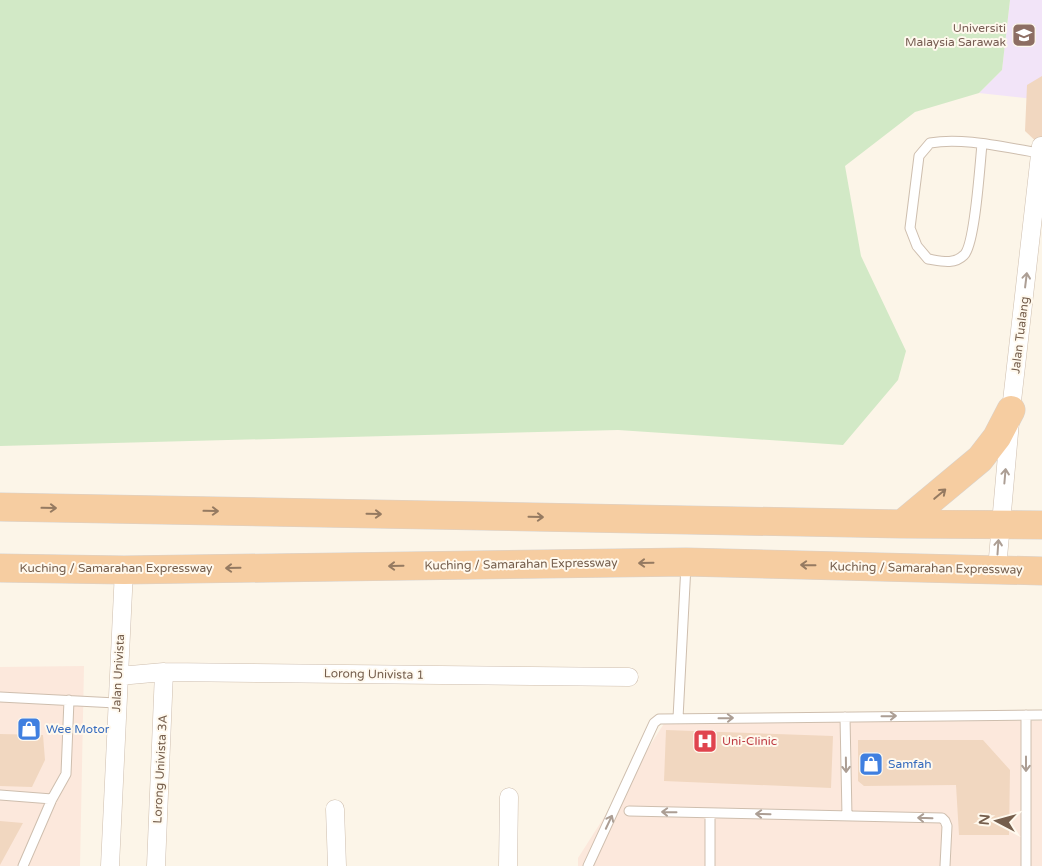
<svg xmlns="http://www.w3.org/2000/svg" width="1042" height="866" font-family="'Varela Round',sans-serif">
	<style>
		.commercial { fill: #fce8dc }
		.education { fill: #f2e4f8 }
		.grass { fill: #d2e9c6 }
		.building { fill: #f1d7c0 }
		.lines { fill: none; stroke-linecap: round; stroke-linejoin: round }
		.service-casing { stroke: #cebeae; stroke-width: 11 }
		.minor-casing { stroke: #cebeae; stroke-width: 19 }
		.trunk-casing { stroke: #d8d2cd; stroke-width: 29 }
		.service { stroke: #fff; stroke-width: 9 }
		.minor { stroke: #fff; stroke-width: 18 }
		.trunk { stroke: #f6cda1; stroke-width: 28 }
		.oneway { stroke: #ac9e94 }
		.oneway2 { stroke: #957a61 }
		.labels { text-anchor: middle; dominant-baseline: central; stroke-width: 4; stroke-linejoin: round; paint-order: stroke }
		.education-label { font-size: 12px; fill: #785e54; stroke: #fff9ee; text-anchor: end }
		.street-label { font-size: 12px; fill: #755e4c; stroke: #fff9ee }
		.shop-label { font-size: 12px; fill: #366cbe; stroke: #fff9ee; text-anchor: start }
		.health-label { font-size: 12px; fill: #be3a42; stroke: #fff9ee; text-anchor: start }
	</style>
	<rect width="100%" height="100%" fill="#fcf5e8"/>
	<path class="commercial" d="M84 666 80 866H0V667Z
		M1042 721V866H578V858L665 722Z"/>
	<path class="education" d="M1010 0H1042V100L979 93 1002 70Z"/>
	<path class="grass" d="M0 0H1010L1002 70 979 93 915 112 845 166 861 256 906 351 898 380 843 445 618 430 0 446Z"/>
	<path class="building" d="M1042 76V147L1025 131 1027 85Z
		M666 730 833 736 831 788 664 781Z
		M0 734 43 735 45 760 32 787 0 786Z
		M858 740H983L1010 770 1009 835H959L956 785 864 786 858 781Z
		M0 821 23 823 0 865Z"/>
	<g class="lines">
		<g class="service-casing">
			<path id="service" d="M982 144C980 163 975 245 964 255 954 265 941 261 928 259L917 246 910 228 919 156 930 143C964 137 1006 148 1040 153
				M0 697 116 703
				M845 717 847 816
				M678 718 686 565
				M0 795 52 799
				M629 811 942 818 945 821 947 826 945 866
				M710 813V866
				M23 866 52 799 66 774 69 700
				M588 866 654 723 659 719 1042 715
				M1026 866V715"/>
		</g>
		<g class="minor-casing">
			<path id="minor" d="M997 569 1011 410 1041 146
				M119 676 164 672 629 677
				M335 809 337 866
				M110 866 124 570
				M156 866 164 672
				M508 866 509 797"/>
		</g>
		<g class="trunk-casing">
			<path id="trunk" d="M0 507 902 524 1042 525
				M902 524 980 459 997 437 1011 410
				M0 568 124 570 686 562 1042 571"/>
		</g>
		<use href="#service" class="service"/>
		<use href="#minor" class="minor"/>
		<use href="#trunk" class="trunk"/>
	</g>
	<defs><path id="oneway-shaft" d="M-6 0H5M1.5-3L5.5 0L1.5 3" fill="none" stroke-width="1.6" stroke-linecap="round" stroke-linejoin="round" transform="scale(1.25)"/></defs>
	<g class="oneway">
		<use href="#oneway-shaft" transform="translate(1026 280) rotate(-83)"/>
		<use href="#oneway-shaft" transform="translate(1005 476) rotate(-85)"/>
		<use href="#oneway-shaft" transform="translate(998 547) rotate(-86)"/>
		<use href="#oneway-shaft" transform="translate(889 716) rotate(-1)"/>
		<use href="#oneway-shaft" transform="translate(726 718) rotate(-1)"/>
		<use href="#oneway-shaft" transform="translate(1026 764) rotate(90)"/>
		<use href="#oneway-shaft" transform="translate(846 765) rotate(89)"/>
		<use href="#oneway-shaft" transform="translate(669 812) rotate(-179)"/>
		<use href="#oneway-shaft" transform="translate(763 814) rotate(-179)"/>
		<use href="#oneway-shaft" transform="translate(925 818) rotate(-178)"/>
		<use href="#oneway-shaft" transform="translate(609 822) rotate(-65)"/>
	</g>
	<g class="oneway2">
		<use href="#oneway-shaft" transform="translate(940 494) rotate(-40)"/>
		<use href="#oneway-shaft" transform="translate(49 508) rotate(1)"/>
		<use href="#oneway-shaft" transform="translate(211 511) rotate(1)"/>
		<use href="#oneway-shaft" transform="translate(374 514) rotate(1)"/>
		<use href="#oneway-shaft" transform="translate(536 517) rotate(1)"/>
		<use href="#oneway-shaft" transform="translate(646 563) rotate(179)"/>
		<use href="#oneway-shaft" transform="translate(808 565) rotate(-179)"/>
		<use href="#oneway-shaft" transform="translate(396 566) rotate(179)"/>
		<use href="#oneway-shaft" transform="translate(233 568) rotate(179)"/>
	</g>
	<defs>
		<g id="university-square" transform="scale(1.25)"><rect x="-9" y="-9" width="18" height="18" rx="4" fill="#8d6e63" stroke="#fff9ee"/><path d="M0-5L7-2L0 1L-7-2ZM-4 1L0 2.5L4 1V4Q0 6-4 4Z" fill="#fff"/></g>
		<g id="shop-square" transform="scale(1.25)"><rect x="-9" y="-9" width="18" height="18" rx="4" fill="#3f7fe0" stroke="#fff9ee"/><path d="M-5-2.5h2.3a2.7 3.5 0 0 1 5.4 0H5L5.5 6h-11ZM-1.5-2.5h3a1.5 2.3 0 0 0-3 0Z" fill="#fff"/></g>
		<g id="hospital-square" transform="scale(1.25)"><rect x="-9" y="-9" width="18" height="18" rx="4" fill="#e0444e" stroke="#fff9ee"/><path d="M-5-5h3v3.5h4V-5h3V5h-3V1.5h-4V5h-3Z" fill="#fff"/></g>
	</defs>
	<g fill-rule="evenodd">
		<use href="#university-square" x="1024" y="35"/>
		<use href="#shop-square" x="29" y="729"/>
		<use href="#hospital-square" x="705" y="741"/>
		<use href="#shop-square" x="871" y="764"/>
	</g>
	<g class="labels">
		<g class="education-label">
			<text x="1006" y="28">Universiti<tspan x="1006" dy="14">Malaysia Sarawak</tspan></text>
		</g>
		<g class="street-label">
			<text transform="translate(1020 335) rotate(-83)">Jalan Tualang</text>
			<text transform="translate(521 564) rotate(-1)">Kuching / Samarahan Expressway</text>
			<text x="116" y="568">Kuching / Samarahan Expressway</text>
			<text transform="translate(926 568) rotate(1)">Kuching / Samarahan Expressway</text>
			<text transform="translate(118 673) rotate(-87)">Jalan Univista</text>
			<text transform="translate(374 674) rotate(1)">Lorong Univista 1</text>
			<text transform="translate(160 769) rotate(-87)">Lorong Univista 3A</text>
		</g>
		<g class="shop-label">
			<text x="46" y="729">Wee Motor</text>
			<text x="888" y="764">Samfah</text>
		</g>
		<g class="health-label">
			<text x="722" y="741">Uni-Clinic</text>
		</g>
	</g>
	<g transform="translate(997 821) rotate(276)" stroke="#fff9ee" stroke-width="4" paint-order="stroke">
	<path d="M0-4L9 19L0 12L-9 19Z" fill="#755e4c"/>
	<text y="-8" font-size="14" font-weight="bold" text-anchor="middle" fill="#755e4c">N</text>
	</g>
</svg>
